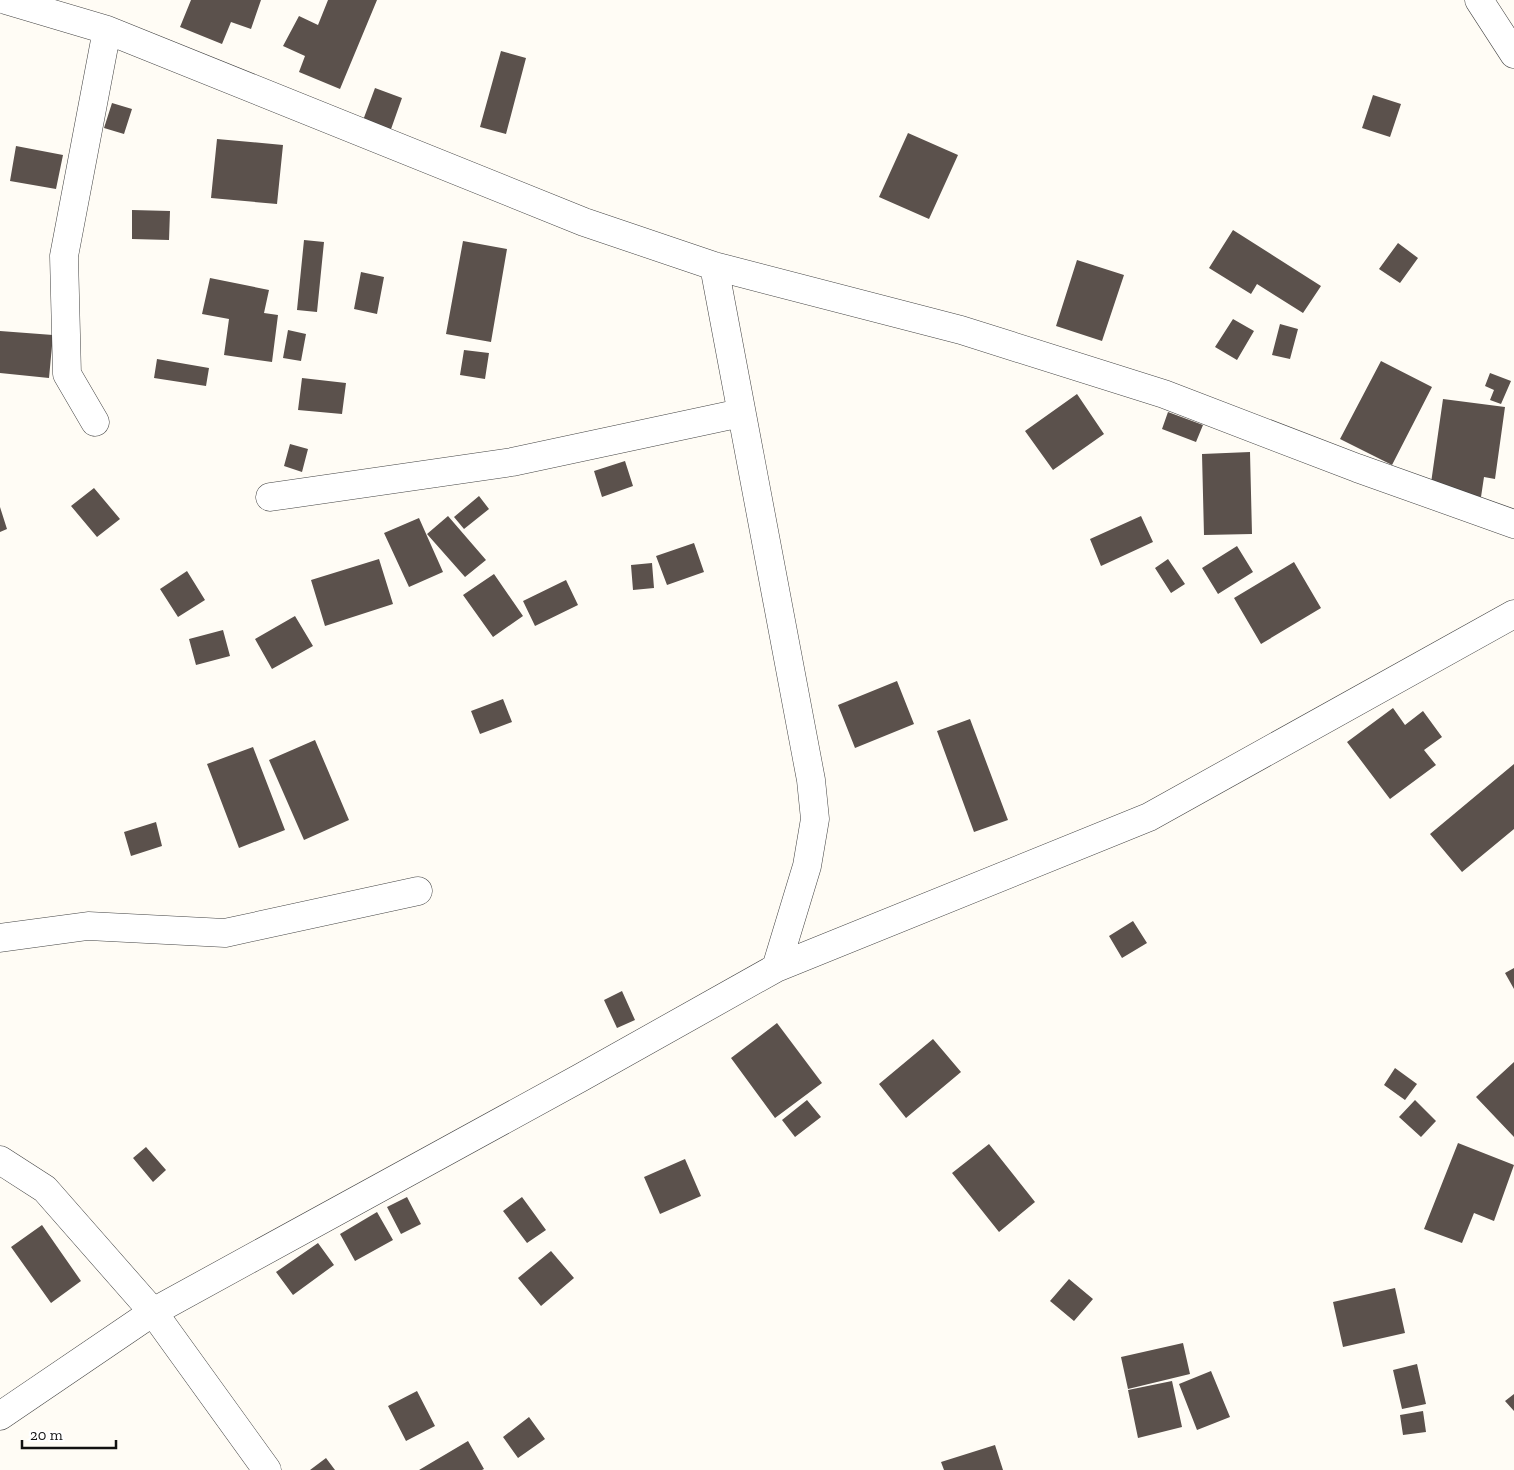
<svg xmlns="http://www.w3.org/2000/svg" width="1514" height="1470" font-family="'Zilla Slab',serif">
	<style>
		.building { fill: #5b514c }
		.lines { fill: none; stroke-linecap: round; stroke-linejoin: round }
		.minor-casing { stroke: #444; stroke-width: 29 }
		.minor { stroke: #fff; stroke-width: 28 }
	</style>
	<rect width="100%" height="100%" fill="#fffcf5"/>
	<path class="building" d="M191 0H261L251 29 231 22 222 44 180 27Z
		M328 0H377L340 89 299 72 305 56 283 46 299 16 318 25Z
		M501 51 526 58 506 134 480 127Z
		M375 88 402 98 390 132 362 123Z
		M1373 95 1401 104 1390 137 1362 128Z
		M112 103 132 109 124 134 104 128Z
		M908 133 958 155 929 219 879 197Z
		M217 139 283 145 277 204 211 198Z
		M16 146 63 155 56 189 10 181Z
		M132 210 170 211 169 240 132 239Z
		M1233 230 1321 286 1303 313 1257 284 1251 294 1209 268Z
		M304 240 324 242 317 312 297 310Z
		M463 241 507 249 491 342 446 334Z
		M1398 243 1418 258 1400 283 1379 269Z
		M1077 260 1124 275 1102 341 1056 326Z
		M361 272 384 277 377 314 354 309Z
		M210 278 269 290 264 313 278 315 272 362 224 355 229 319 202 314Z
		M1233 319 1254 331 1237 360 1215 347Z
		M1280 324 1298 329 1290 359 1272 355Z
		M288 330 306 334 301 361 283 358Z
		M0 331 53 335 49 378 0 373Z
		M464 350 489 353 485 379 460 375Z
		M157 359 209 368 206 386 154 378Z
		M1381 361 1432 387 1392 465 1340 439Z
		M1490 373 1511 381 1501 404 1490 400 1494 390 1485 386Z
		M302 378 346 383 342 414 298 410Z
		M1077 394 1104 434 1053 470 1025 431Z
		M1443 399 1505 407 1495 479 1484 477 1481 497 1430 490Z
		M1168 412 1203 425 1196 442 1162 429Z
		M290 444 308 449 302 472 284 466Z
		M1250 452 1252 534 1204 535 1202 454Z
		M625 461 633 486 602 497 594 471Z
		M94 488 120 519 97 537 71 506Z
		M479 496 489 509 464 529 454 517Z
		M0 507 7 529 0 532Z
		M448 516 486 560 465 577 427 534Z
		M1141 516 1153 542 1101 566 1090 539Z
		M419 518 443 572 409 587 384 533Z
		M694 543 704 572 667 585 656 556Z
		M1237 546 1253 572 1218 594 1202 568Z
		M379 559 393 604 325 626 311 580Z
		M1168 559 1185 584 1171 593 1155 568Z
		M1294 562 1321 608 1261 644 1234 598Z
		M652 563 654 588 633 590 631 565Z
		M187 571 205 600 178 617 160 589Z
		M494 574 523 616 493 637 463 595Z
		M566 580 578 605 535 626 523 601Z
		M295 616 313 646 272 669 255 639Z
		M223 630 230 656 196 665 189 639Z
		M897 681 914 724 855 748 838 705Z
		M503 699 512 722 480 734 471 711Z
		M1393 708 1405 725 1423 711 1442 737 1424 750 1436 765 1390 799 1347 742Z
		M970 719 1008 820 974 832 937 731Z
		M315 740 349 820 304 840 269 760Z
		M253 747 285 830 239 848 207 764Z
		M1514 764V829L1462 872 1430 834Z
		M156 822 162 846 131 856 124 832Z
		M1133 921 1147 943 1122 958 1109 936Z
		M1514 968V989L1505 973Z
		M622 991 635 1020 617 1028 604 1000Z
		M777 1023 822 1083 775 1118 731 1058Z
		M933 1039 961 1072 906 1118 879 1084Z
		M1514 1062V1137L1476 1097Z
		M1395 1068 1417 1084 1405 1100 1384 1085Z
		M807 1100 821 1117 795 1137 782 1120Z
		M1415 1100 1436 1121 1421 1137 1399 1117Z
		M1458 1143 1514 1165 1494 1221 1474 1213 1462 1243 1424 1229Z
		M989 1144 1035 1202 999 1232 952 1173Z
		M146 1147 166 1170 153 1182 133 1158Z
		M685 1159 701 1196 660 1214 644 1177Z
		M407 1197 421 1224 401 1234 387 1207Z
		M522 1197 546 1230 527 1243 503 1211Z
		M377 1212 393 1240 355 1261 340 1234Z
		M42 1225 81 1281 51 1303 11 1247Z
		M318 1243 334 1265 293 1295 276 1272Z
		M551 1251 574 1278 541 1306 518 1278Z
		M1069 1279 1093 1299 1074 1321 1050 1301Z
		M1395 1288 1405 1333 1343 1347 1333 1302Z
		M1183 1343 1190 1374 1128 1389 1121 1357Z
		M1417 1364 1426 1404 1402 1409 1393 1370Z
		M1211 1371 1230 1417 1197 1430 1179 1384Z
		M1172 1381 1182 1427 1138 1438 1128 1390Z
		M417 1391 435 1426 406 1441 388 1406Z
		M1514 1394V1411L1505 1401Z
		M1423 1411 1426 1432 1403 1435 1400 1415Z
		M529 1417 545 1439 518 1458 503 1437Z
		M468 1441 484 1469 482 1470H419Z
		M995 1445 1003 1470H944L941 1462Z
		M326 1458 335 1470H310Z"/>
	<g class="lines">
		<g class="minor-casing">
			<path id="minor" d="M6 0 107 30 584 222 714 266 961 330 1164 394 1357 468 1514 524
				M1479 0 1514 54
				M714 266 811 780 815 819 807 866 776 968
				M95 422 67 374 64 256 107 30
				M270 497 512 462 741 413
				M0 938 88 926 225 933 418 891
				M0 1160 45 1189 153 1312 267 1470
				M0 1416 153 1312 580 1078 776 968 1149 817 1514 614"/>
		</g>
		<use href="#minor" class="minor"/>
	</g>
	<path d="M22 1440v8h94v-8" fill="none" stroke="#111111" stroke-width="2.5"/>
	<text x="30" y="1440" font-size="15" fill="#111111" stroke="#ffffff" stroke-width="4" paint-order="stroke">20 m</text>
</svg>
